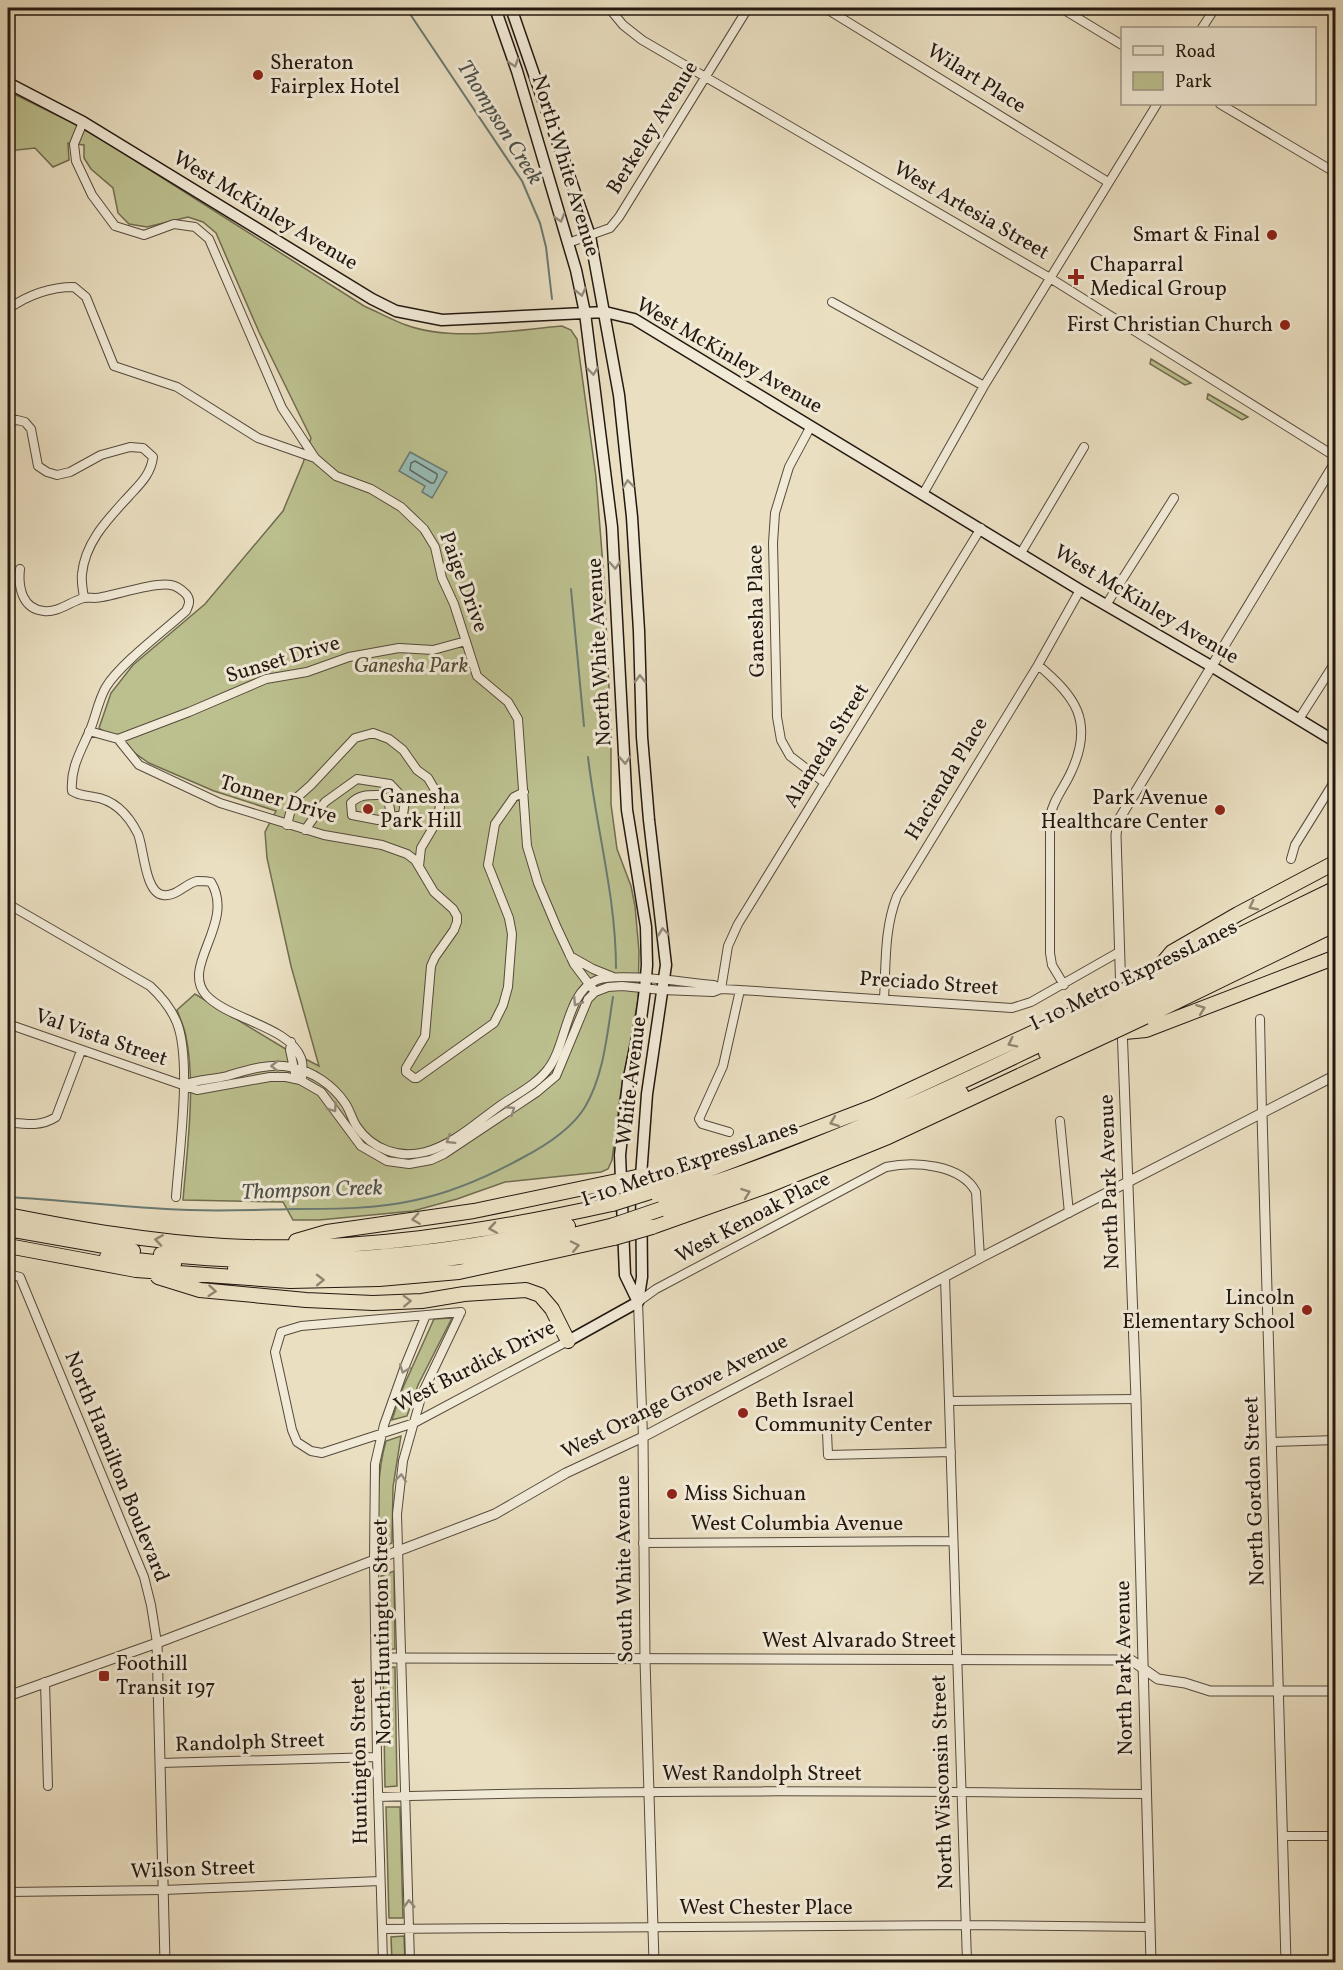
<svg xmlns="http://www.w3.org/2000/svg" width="1343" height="1970" font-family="Vollkorn,serif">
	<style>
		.green { fill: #bcc08f; stroke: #706c50; stroke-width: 1.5 }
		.water { fill: #98bcb5; stroke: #697a73; stroke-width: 1.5 }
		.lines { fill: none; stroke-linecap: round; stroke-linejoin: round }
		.shore { stroke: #5e6a62; stroke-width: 1.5 }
		.stream { stroke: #697a73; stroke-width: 2 }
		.minor-casing { stroke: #554a3c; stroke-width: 10 }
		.tertiary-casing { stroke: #554a3c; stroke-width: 11 }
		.secondary-casing { stroke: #231810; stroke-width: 13 }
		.motorway-casing { stroke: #231810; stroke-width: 16 }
		.minor { stroke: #f1ead7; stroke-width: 8 }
		.tertiary { stroke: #f1ead7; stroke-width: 9 }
		.secondary { stroke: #f1ead7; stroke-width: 10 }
		.motorway { stroke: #eadfc1; stroke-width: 14 }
		.motorway-bridge-casing { stroke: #231810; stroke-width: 16; stroke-linecap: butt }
		.motorway-bridge { stroke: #eadfc1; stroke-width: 14 }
		.oneway { stroke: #948c7d }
		.oneway2 { stroke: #908571 }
		.poi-dot { fill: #8f2418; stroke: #f1ead7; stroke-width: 2 }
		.labels { text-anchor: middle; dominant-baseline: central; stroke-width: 6; stroke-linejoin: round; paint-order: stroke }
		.poi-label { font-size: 21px; fill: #231810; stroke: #f1ead7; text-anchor: start }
		.street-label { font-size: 21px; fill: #231810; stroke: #f1ead7 }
		.park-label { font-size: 21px; font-style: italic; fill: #514a36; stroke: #f1ead7 }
		.water-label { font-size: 22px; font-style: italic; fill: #4c514a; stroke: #f1ead7 }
	</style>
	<rect width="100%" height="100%" fill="#eadfc1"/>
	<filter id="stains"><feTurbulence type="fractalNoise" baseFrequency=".00333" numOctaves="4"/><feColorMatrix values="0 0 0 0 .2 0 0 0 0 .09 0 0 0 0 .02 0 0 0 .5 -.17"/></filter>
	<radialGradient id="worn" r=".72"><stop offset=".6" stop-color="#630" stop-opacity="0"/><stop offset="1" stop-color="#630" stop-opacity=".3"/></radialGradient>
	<path class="green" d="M8 91 73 123 106 142 364 306C378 312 392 320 406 325 452 342 514 330 562 326L571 330 577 339 596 477 604 579 611 732V804L617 849 631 886 635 906 639 951 638 1000 620 1097 612 1160 608 1169 601 1172 505 1182 457 1199 413 1211 319 1220H293L283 1202 183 1200C187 1151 196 1084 186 1037 185 1028 180 1019 177 1010L195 994 284 1048 319 1066 291 966 267 858 265 832 276 811 214 791 149 763 99 728 111 693 133 665 205 604 283 511 303 463 311 438 259 332 216 233 203 222 188 217 147 227 129 224 118 213 113 188 91 169 84 158V145L68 143 69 160 53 167 35 148 8 151Z
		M1151 359 1191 383 1185 385 1150 364Z
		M1208 394 1248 417 1242 420 1207 399Z
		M452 1318 418 1385 407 1416 392 1420 401 1392 434 1319Z
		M401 1436 393 1487 392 1543 379 1548C378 1512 376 1475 386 1441Z
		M394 1571 395 1649H382L381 1576Z
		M395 1667 397 1786 385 1787 383 1668Z
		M386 1807H400L403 1918H389Z
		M404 1936 405 1962H392L391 1937Z"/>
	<path class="water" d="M410 452 447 472 432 498 422 492 425 486 399 471Z"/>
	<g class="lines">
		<path class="shore" d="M415 461 437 474V477L434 483H431L410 470 411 463Z"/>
		<path class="stream" d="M406 8 522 181 540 223 546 247 552 299
			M571 589 584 726
			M588 757C596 827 616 897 616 968
			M8 1197C61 1200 113 1206 166 1209 209 1212 251 1210 294 1209 335 1209 376 1209 416 1200 453 1192 489 1176 522 1158 545 1146 571 1130 585 1107 604 1075 607 1034 613 997"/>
		<g class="minor-casing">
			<path id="minor" d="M609 8 623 25 642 40 1050 278 1336 457
				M825 8 1108 182
				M1061 8 1122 45
				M1202 28 1215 8
				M1220 104 1336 173
				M83 122 74 144 76 161 92 195 115 226 144 235 174 224 195 227 209 239 282 408 315 458 336 476 371 489 401 507 424 529 435 547 442 578 454 604 477 676 508 702 518 719 527 846 538 883 557 928 574 964 595 992
				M568 243 610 228 619 217 748 8
				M832 302 984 386
				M8 309C28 295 49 287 74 287L86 297 114 366 177 387 258 438 315 458
				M8 422 17 420 25 422 31 429 38 466 47 472 57 475 70 472 101 455 130 447 143 448 153 457C151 474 140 484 129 496 108 519 85 542 82 574 81 582 83 590 84 598
				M811 426 789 467 775 513 773 543 777 717 781 740 790 756 825 783
				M923 494 984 386 1157 104
				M1021 553 1084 447
				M20 569C18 587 22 609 44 611 58 613 71 601 84 598 90 597 96 599 102 597 119 594 155 582 171 585 177 586 182 590 186 594 191 600 189 605 186 611 164 631 120 664 106 687 98 701 96 716 90 730 81 751 70 768 72 791 80 796 85 795 94 797 115 800 129 816 138 834 144 849 145 893 163 895 176 897 185 884 197 881 202 881 207 881 211 882 236 923 180 966 206 995 229 1020 289 1026 301 1058 304 1065 302 1073 302 1081
				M1106 605 1174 498
				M1038 665C1075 696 1094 721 1072 770 1065 787 1053 799 1050 817V953L1052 965 1064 985
				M1299 719 1336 661
				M89 731 118 739 139 765 220 803 324 835 382 845 407 854 415 860 434 892 453 909 457 916V922L454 930 435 957 431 966 425 1036 406 1068V1072L414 1078H417L494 1023 503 1005 508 987 512 934 509 918 488 865 495 824 514 797 524 792
				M118 739 189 712 266 679 307 672 349 657 399 648 433 650 466 641
				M287 825 293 801 311 785 355 738 373 733 389 739 403 750 417 770 428 778 435 790 440 807 434 826 421 848 419 866
				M305 830 325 802 357 779 390 784 405 800 403 815 378 820 352 815 351 803C360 794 369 795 382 795L389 804 391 816
				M1291 859 1295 845 1336 779
				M8 904 150 986C162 997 171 1008 177 1023 192 1061 179 1154 176 1197
				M570 956 593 969 613 977
				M721 989 728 946 738 924 981 528
				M884 999C886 964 884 929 897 896L1038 665 1080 590
				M1260 1019 1262 1114
				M8 1024 197 1090 270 1077H286L300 1080 321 1092 361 1146 387 1161 409 1164 431 1160 444 1154 537 1092 556 1076 588 999 595 992 608 987 622 986 662 990 713 992 721 989 740 990 1012 1008 1031 1002 1119 952
				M291 1042 290 1050 295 1073
				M183 1085C198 1079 212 1080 227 1076 247 1070 269 1063 290 1067 312 1071 332 1084 345 1103 350 1110 352 1120 357 1127 372 1149 399 1159 425 1152 453 1145 478 1121 501 1105 517 1094 537 1084 548 1069 567 1045 566 992 597 980 620 972 688 983 714 985L721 989
				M1060 1121 1069 1213
				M8 1122C25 1124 41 1127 56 1117L81 1051
				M729 1132 702 1124 699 1119 723 1066 740 990
				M8 1274 20 1277 144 1577 151 1605 157 1643
				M945 1277 967 1962
				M461 1312 301 1326 281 1332 275 1352 292 1430 297 1442 311 1451 322 1453 414 1423 568 1341
				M950 1401 1136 1399
				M827 1432 828 1455 951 1452
				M643 1437 638 1302 656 1289 886 1167C914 1161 961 1164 976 1192L980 1258
				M1272 1442 1336 1440
				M643 1543 952 1541
				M45 1682 48 1786
				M161 1763 377 1757
				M378 1797C634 1789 890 1791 1146 1794
				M1283 1836H1336
				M8 1892 163 1890 380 1881
				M382 1929 966 1925 1149 1927
				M383 1962 377 1757 374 1560 375 1464 384 1425 405 1366 426 1315
				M410 1962 397 1514 403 1461 422 1394 461 1312"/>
		</g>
		<g class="tertiary-casing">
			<path id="tertiary" d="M1121 995 1116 835 1118 821 1336 461
				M1122 1026 1136 1399 1151 1962
				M1262 1114 1286 1962
				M643 1437 645 1660 654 1962
				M157 1643 165 1962
				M376 1658 1131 1660 1158 1679 1185 1683 1210 1691H1336
				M8 1696 157 1643 495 1514 566 1473 643 1437 980 1258 1336 1075"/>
		</g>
		<g class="secondary-casing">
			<path id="secondary" d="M495 8 517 71 576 270 585 313 612 527 627 810 646 927 647 965 645 989 641 1019 628 1082 620 1155 625 1275 638 1302
				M511 8 590 236 619 395 632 517 639 631 642 737 649 820 666 965 647 1094 641 1176 642 1277 638 1302
				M8 83 83 122 372 299 396 311 442 320 605 312 634 319 1080 590 1211 666 1336 742
				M568 1341 638 1302"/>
		</g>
		<g class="motorway-casing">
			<path id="motorway" d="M1157 975 1336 888
				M1150 978 1172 952 1238 914 1336 862
				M1144 993 1336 899
				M1145 1005 1336 912
				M1145 1017 1336 924
				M1125 1032 1146 1030 1336 957
				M1046 1053 1104 1024
				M650 1192 875 1106 1103 1000
				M651 1203C684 1192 718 1182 750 1170 872 1126 989 1070 1104 1013
				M661 1209C764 1180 863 1136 961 1093
				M8 1215C79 1229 151 1242 224 1246 355 1253 485 1232 612 1204
				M652 1227 767 1186 888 1137 1111 1033
				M8 1229 133 1251
				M296 1241 327 1232 474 1211 641 1176
				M8 1246 136 1270 290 1281 379 1279 459 1272 614 1238
				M161 1254C293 1269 438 1258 568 1226
				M107 1257 174 1264
				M235 1268C316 1271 396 1267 476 1255 523 1249 568 1236 614 1225
				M158 1277 200 1290 306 1300 373 1303 422 1301 464 1294 526 1290 540 1295 552 1309 568 1341"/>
		</g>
		<use href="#minor" class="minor"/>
		<use href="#tertiary" class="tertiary"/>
		<use href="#secondary" class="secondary"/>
		<use href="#motorway" class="motorway"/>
		<g class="motorway-bridge-casing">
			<path id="motorway-bridge" d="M1103 1000 1144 981
				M1104 1013 1144 993
				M1104 1024 1145 1005
				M1111 1033 1145 1017
				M612 1204 650 1192
				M614 1225 661 1209
				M614 1238 652 1227"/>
		</g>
		<use href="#motorway-bridge" class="motorway-bridge"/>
	</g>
	<defs><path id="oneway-chevron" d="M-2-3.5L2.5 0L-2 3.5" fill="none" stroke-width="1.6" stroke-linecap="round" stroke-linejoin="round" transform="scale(1.5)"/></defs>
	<g class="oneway">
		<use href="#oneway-chevron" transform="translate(514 63) rotate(72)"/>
		<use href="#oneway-chevron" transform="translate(560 218) rotate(73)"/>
		<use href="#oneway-chevron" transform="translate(581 292) rotate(77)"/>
		<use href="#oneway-chevron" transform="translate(593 371) rotate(83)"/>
		<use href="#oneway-chevron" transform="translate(628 484) rotate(-96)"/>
		<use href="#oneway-chevron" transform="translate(615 565) rotate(87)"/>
		<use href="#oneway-chevron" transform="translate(640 679) rotate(-91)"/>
		<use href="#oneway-chevron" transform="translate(625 760) rotate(87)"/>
		<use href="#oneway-chevron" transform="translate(663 932) rotate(-97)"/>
		<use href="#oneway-chevron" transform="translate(577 1002) rotate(123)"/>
		<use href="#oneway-chevron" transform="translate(275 1066) rotate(180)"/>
		<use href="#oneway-chevron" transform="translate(333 1108) rotate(54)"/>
		<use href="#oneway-chevron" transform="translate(511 1110) rotate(-34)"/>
		<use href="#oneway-chevron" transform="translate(450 1140) rotate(148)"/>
		<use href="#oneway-chevron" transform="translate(404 1369) rotate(110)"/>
		<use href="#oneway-chevron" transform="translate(401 1478) rotate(-84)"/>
		<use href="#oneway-chevron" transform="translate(409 1904) rotate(-92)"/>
	</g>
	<g class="oneway2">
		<use href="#oneway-chevron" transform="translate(1253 906) rotate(153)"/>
		<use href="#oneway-chevron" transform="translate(1201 1009) rotate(-21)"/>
		<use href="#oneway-chevron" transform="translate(1012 1043) rotate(154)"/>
		<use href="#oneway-chevron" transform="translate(834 1122) rotate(159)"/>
		<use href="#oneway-chevron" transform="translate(746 1193) rotate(-20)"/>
		<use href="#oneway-chevron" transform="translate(416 1219) rotate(172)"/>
		<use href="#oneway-chevron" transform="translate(493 1228) rotate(171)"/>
		<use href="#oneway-chevron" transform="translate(159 1240) rotate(-171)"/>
		<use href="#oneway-chevron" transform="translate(575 1246) rotate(-12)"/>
		<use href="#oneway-chevron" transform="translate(320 1280) rotate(-1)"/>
		<use href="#oneway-chevron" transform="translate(212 1291) rotate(5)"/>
		<use href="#oneway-chevron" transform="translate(407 1301) rotate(-2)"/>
	</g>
	<g class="poi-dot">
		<circle cx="258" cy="75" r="6"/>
		<circle cx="1272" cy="235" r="6"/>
		<path d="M1073 268h6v6h6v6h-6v6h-6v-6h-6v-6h6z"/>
		<circle cx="1285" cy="325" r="6"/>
		<circle cx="368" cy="809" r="6"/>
		<circle cx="1220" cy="810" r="6"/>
		<circle cx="1307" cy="1310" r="6"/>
		<circle cx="743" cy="1413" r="6"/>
		<circle cx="672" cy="1494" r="6"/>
		<rect x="98" y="1670" width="12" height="12" rx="3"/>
	</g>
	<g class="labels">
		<g class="poi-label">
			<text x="270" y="63">Sheraton<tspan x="270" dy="24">Fairplex Hotel</tspan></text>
			<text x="1260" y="235" text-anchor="end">Smart &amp; Final</text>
			<text x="1090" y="265">Chaparral<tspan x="1090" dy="24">Medical Group</tspan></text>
			<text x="1273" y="325" text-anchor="end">First Christian Church</text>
			<text x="380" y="797">Ganesha<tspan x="380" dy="24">Park Hill</tspan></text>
			<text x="1208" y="798" text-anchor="end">Park Avenue<tspan x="1208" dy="24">Healthcare Center</tspan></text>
			<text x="1295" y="1298" text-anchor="end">Lincoln<tspan x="1295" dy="24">Elementary School</tspan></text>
			<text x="755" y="1401">Beth Israel<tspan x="755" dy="24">Community Center</tspan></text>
			<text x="684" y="1494">Miss Sichuan</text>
			<text x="116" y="1664">Foothill<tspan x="116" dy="24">Transit 197</tspan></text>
		</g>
		<g class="street-label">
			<text transform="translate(976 79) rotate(32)">Wilart Place</text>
			<text transform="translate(653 128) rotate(-58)">Berkeley Avenue</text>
			<text transform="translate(565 166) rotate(73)">North White Avenue</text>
			<text transform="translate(265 211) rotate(31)">West McKinley Avenue</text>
			<text transform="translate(971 211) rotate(30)">West Artesia Street</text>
			<text transform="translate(729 356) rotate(30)">West McKinley Avenue</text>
			<text transform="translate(463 582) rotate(70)">Paige Drive</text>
			<text transform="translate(1146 605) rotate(31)">West McKinley Avenue</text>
			<text transform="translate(757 611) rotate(-91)">Ganesha Place</text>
			<text transform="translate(600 652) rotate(-93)">North White Avenue</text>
			<text transform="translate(283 660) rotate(-17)">Sunset Drive</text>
			<text transform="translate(827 746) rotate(-58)">Alameda Street</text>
			<text transform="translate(947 779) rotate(-59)">Hacienda Place</text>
			<text transform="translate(278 800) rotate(17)">Tonner Drive</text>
			<text transform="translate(1134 976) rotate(-26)">I-10 Metro ExpressLanes</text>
			<text transform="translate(929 984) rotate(4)">Preciado Street</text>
			<text transform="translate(101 1038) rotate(19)">Val Vista Street</text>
			<text transform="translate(632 1081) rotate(-83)">White Avenue</text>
			<text transform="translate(690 1164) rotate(-19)">I-10 Metro ExpressLanes</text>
			<text transform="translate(1110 1182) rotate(-92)">North Park Avenue</text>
			<text transform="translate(753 1218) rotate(-28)">West Kenoak Place</text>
			<text transform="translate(475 1367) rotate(-27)">West Burdick Drive</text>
			<text transform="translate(675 1397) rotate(-27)">West Orange Grove Avenue</text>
			<text transform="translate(116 1467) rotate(68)">North Hamilton Boulevard</text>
			<text transform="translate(1255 1491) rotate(-92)">North Gordon Street</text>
			<text x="797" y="1524">West Columbia Avenue</text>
			<text transform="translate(625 1569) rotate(-91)">South White Avenue</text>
			<text transform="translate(383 1632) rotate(-91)">North Huntington Street</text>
			<text x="859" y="1641">West Alvarado Street</text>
			<text transform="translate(1125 1668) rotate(-91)">North Park Avenue</text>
			<text transform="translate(250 1743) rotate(-2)">Randolph Street</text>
			<text transform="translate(360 1761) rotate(-91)">Huntington Street</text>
			<text x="762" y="1774">West Randolph Street</text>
			<text transform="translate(943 1782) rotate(-92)">North Wisconsin Street</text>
			<text transform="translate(193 1870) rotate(-2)">Wilson Street</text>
			<text x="766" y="1908">West Chester Place</text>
		</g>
		<g class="park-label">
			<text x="411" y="666">Ganesha Park</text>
		</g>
		<g class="water-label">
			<text transform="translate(499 123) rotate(58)">Thompson Creek</text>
			<text transform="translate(312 1191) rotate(-2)">Thompson Creek</text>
		</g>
	</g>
	<rect width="1343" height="1970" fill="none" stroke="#eadfc1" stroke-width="30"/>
	<rect x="9" y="9" width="1325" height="1952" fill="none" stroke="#231810" stroke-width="3"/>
	<rect x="15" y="15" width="1313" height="1940" fill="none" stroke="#231810" stroke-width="1.5"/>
	<rect x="1121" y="27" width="195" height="78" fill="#f1ead7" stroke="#9f9687" stroke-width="1.5"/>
	<rect x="1133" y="46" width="30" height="9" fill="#f1ead7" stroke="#9f9687" stroke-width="1.5"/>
	<text x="1175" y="57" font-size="18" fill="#231810">Road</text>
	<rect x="1133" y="72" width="30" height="18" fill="#bcc08f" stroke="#9f9687" stroke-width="1.5"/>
	<text x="1175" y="87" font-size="18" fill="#231810">Park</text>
	<rect width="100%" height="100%" filter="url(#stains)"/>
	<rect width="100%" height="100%" fill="url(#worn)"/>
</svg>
